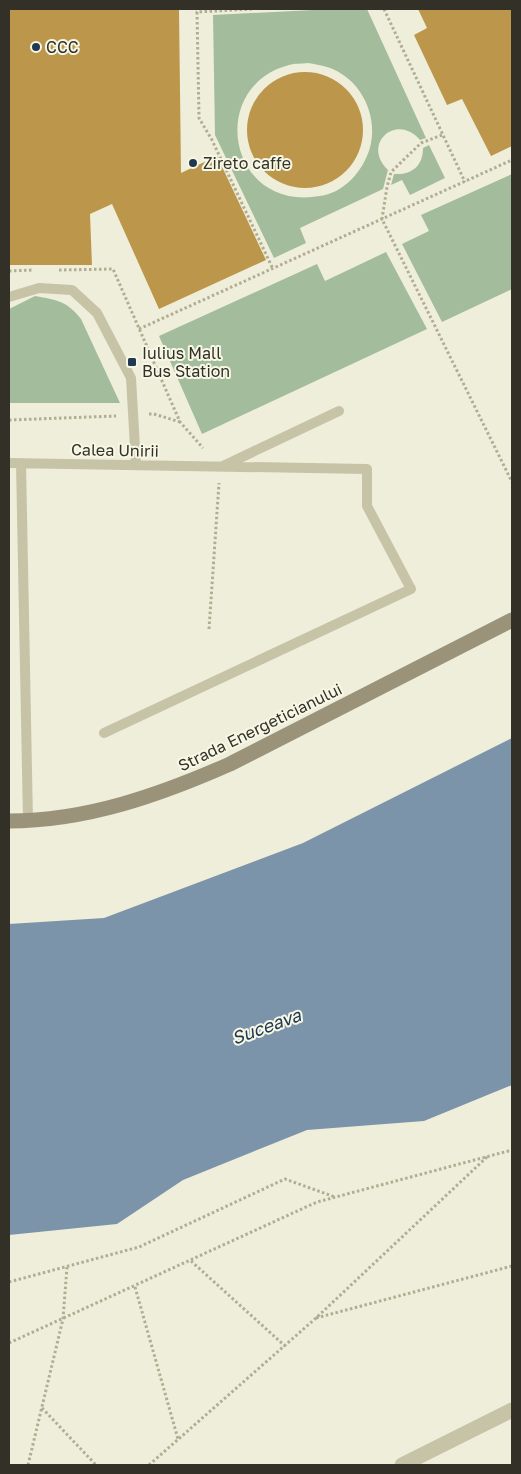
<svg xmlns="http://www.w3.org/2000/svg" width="521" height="1474" font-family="'Golos Text',sans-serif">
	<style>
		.green { fill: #a3bd9c; fill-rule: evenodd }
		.water { fill: #7c94aa }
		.building { fill: #bc974b }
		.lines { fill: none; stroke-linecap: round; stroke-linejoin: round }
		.path { stroke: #b2ad92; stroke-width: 3; stroke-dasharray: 2.5 2.5; stroke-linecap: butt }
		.lane { stroke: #c6c3a7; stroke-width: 10 }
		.street { stroke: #c6c3a7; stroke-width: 15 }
		.secondary { stroke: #9a9379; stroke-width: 15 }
		.poi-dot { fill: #203951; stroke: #f7f7e6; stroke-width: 2 }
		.labels { text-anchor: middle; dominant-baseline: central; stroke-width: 4; stroke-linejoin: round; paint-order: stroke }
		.poi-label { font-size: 16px; fill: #333027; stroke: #f7f7e6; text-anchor: start }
		.street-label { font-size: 16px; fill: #333027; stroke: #f7f7e6 }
		.water-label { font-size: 18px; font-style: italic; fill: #203951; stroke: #f7f7e6 }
	</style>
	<rect width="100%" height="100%" fill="#efeeda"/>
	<path class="green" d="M333 9H367L426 138 420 140C396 112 361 145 388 170L383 189 300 228 306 243 274 258 215 135 213 15ZM308 63C314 64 321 65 327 67 363 78 382 122 367 156 359 175 342 193 320 196 228 212 206 87 289 65 295 63 302 64 308 63Z
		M429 145 445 178 410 195 402 180 391 185 394 174C412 175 423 166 423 148Z
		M512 174V289L442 322 402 244 429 231 421 215Z
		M386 252 427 329 202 434 159 336 317 264 325 281Z
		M35 296C57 300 67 301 81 319L120 403H9V309Z"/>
	<path class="water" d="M512 738V1085L424 1121 307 1130 183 1180 117 1224 9 1235V924L104 918 303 843Z"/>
	<path class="building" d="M9 9H179L181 173 217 156 266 260 159 309 112 204 90 214 92 265H9Z
		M418 9H512V146L491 156 462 99 447 105 414 35 427 28Z
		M247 130a58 58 0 1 1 116 0a58 58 0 1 1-116 0Z"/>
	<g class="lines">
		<path class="path" d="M252 9 197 12 199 118 212 140 273 269
			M384 9 465 182
			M442 135 421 143 391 172 387 187 382 219 512 482
			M59 270 113 269 180 422 203 448
			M9 271 33 270
			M139 329 512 160
			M149 414H154L180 422
			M9 420 116 416
			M209 629 219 483
			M487 1157 316 1318 512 1266
			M191 1261 285 1346
			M9 1282 139 1247 285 1179 335 1197
			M135 1287 178 1439
			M9 1343 317 1202 512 1150
			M42 1408 96 1465
			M28 1465 63 1319 67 1267
			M149 1465 316 1318"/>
		<path class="lane" d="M9 297 39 288 72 290 97 313 131 378 136 465
			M9 463 367 469V506L411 589 104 733
			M21 463 28 821
			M223 466 339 411"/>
		<path class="street" d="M402 1465 512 1410"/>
		<path class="secondary" d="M9 821C86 821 160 795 230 764L512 620"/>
	</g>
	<g class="poi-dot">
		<circle cx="36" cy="47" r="5"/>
		<circle cx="193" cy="163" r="5"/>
		<rect x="127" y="357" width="10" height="10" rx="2.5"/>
	</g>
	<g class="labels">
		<g class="poi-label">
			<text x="46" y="47">CCC</text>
			<text x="203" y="163">Zireto caffe</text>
			<text x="142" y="353">Iulius Mall<tspan x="142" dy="18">Bus Station</tspan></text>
		</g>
		<g class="street-label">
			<text transform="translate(115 450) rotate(1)">Calea Unirii</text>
			<text transform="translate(260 727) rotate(-26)">Strada Energeticianului</text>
		</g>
		<g class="water-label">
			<text transform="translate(266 1026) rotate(-20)">Suceava</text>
		</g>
	</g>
	<rect width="521" height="1474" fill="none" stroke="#333027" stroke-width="20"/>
</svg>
